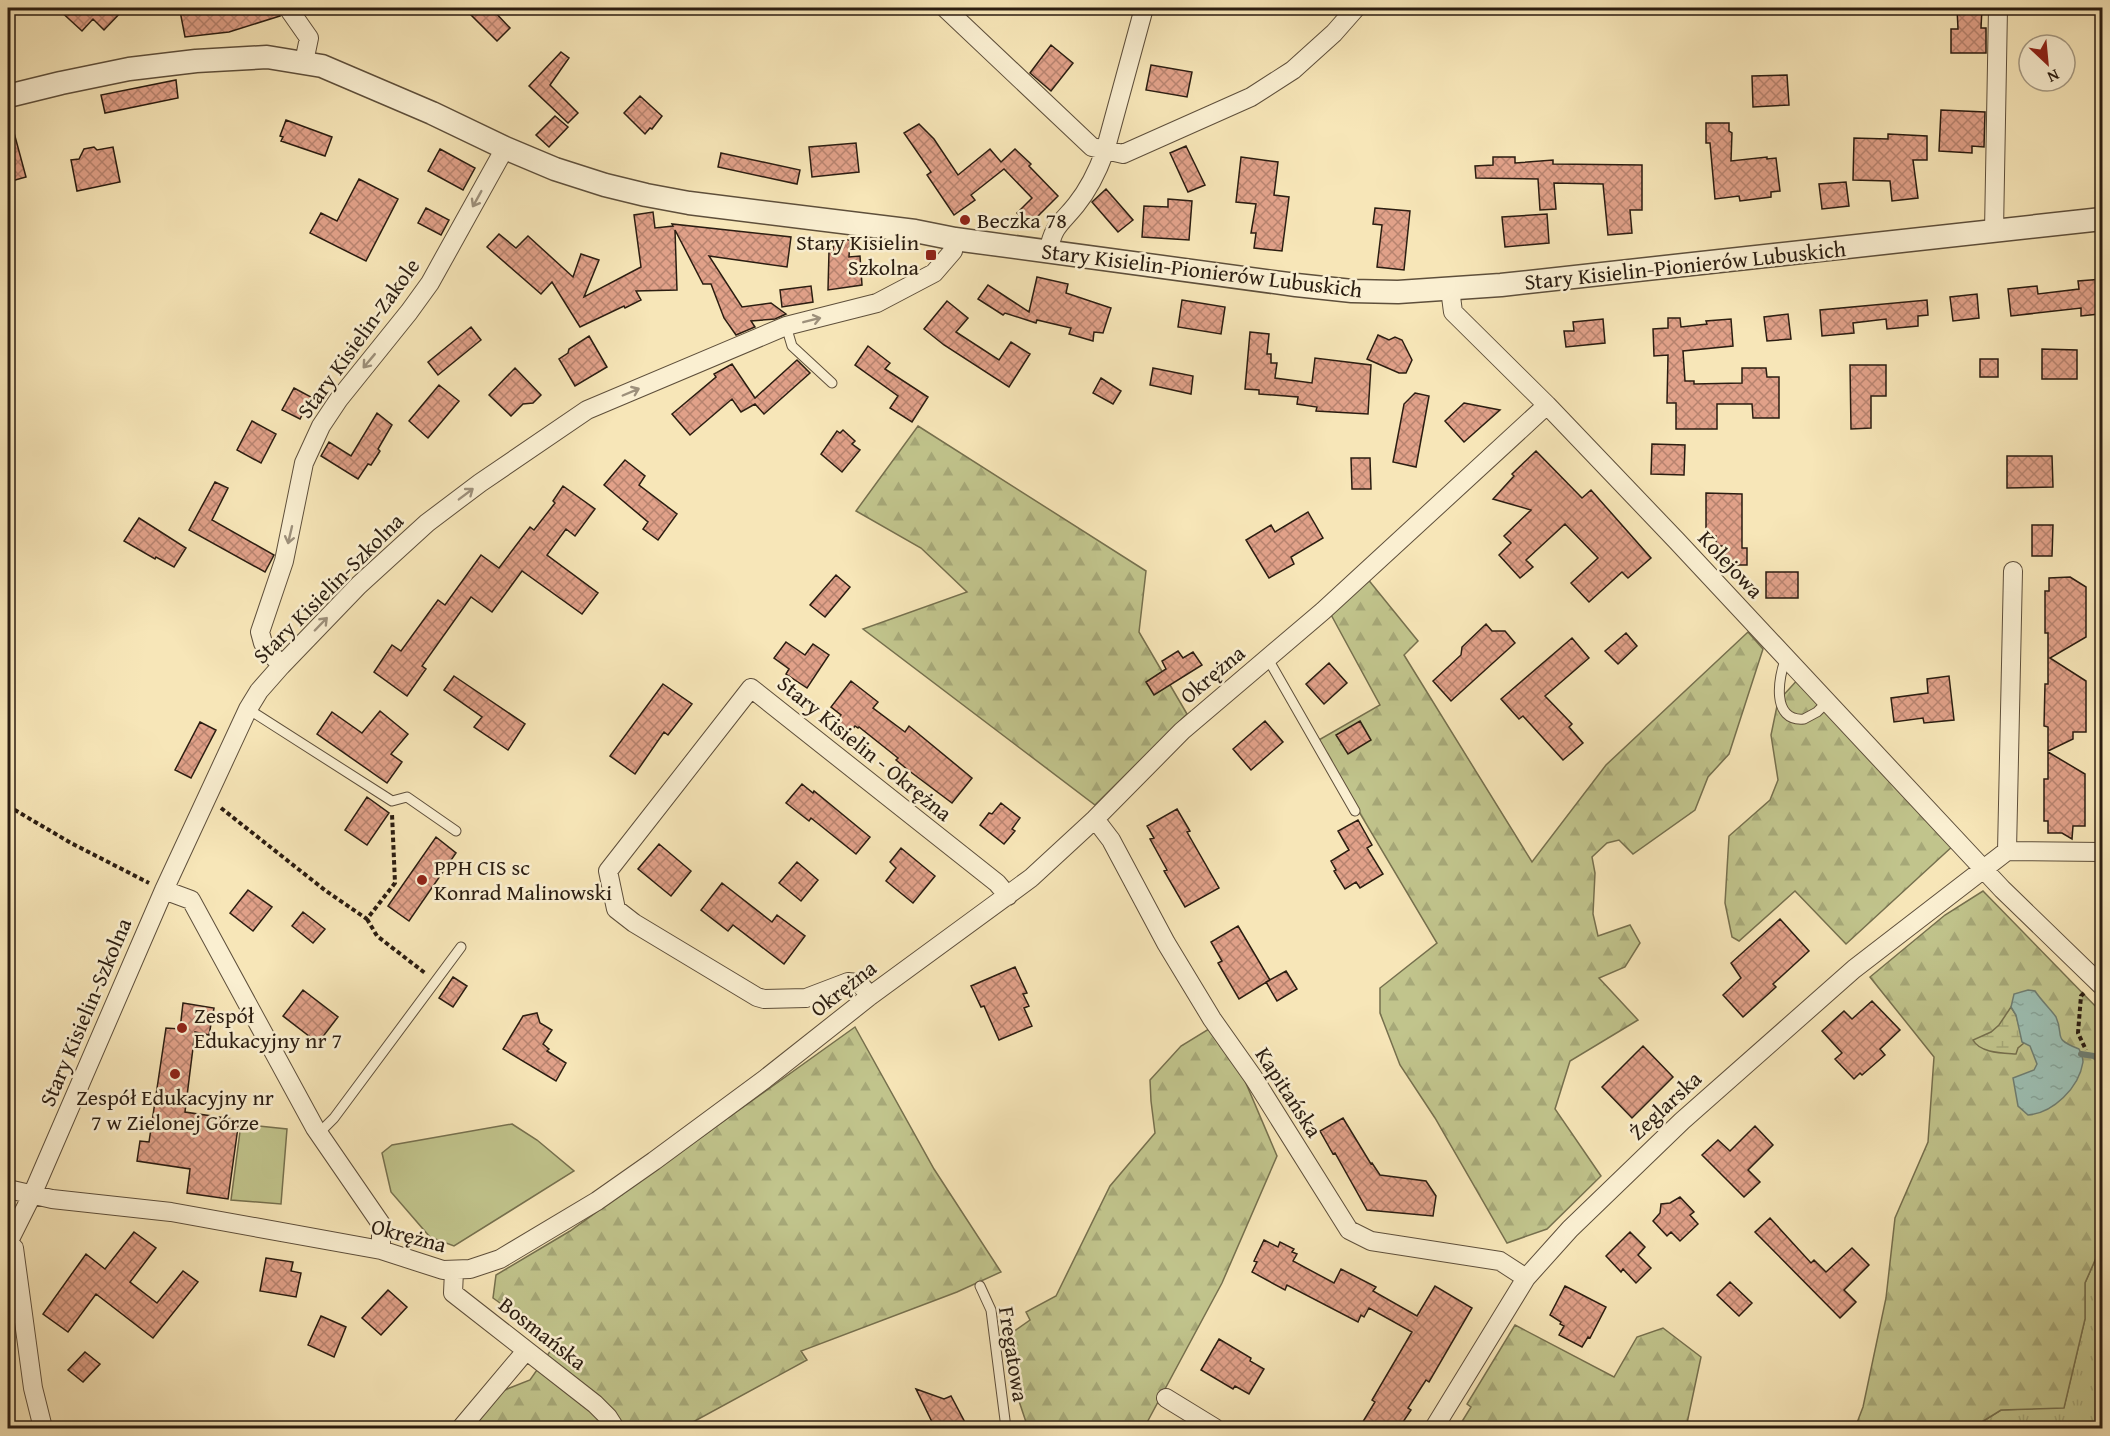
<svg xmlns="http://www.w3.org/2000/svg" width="2110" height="1436" font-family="'Gentium Book Plus',serif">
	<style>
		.grass { fill: url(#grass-tufts); stroke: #76704e; stroke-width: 1.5 }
		.forest { fill: url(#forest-firs); stroke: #76704e; stroke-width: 1.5 }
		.wetland { fill: url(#wetland-marsh); stroke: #76704e; stroke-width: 1.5 }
		.pitch { fill: #c1c48c; stroke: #76704e; stroke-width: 1.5 }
		.water { fill: url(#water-ripples); stroke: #6f7e72; stroke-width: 1.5 }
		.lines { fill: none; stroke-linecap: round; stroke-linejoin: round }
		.stream { stroke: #6f7e72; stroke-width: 6 }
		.building { fill: url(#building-cross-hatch); stroke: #2b1d11; stroke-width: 1.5 }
		.service-casing { stroke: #5e4f3b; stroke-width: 11 }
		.minor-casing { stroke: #5e4f3b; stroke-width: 20 }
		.tertiary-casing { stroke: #5e4f3b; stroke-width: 25 }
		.path { stroke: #2b1d11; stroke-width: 4; stroke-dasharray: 4.5 3; stroke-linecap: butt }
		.service { stroke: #faefd1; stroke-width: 9 }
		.minor { stroke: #faefd1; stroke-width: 18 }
		.tertiary { stroke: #faefd1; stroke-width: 22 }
		.oneway { stroke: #9d907b }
		.poi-dot { fill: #8f2418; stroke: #faefd1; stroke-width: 2 }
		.labels { text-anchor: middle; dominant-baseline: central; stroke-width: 5; stroke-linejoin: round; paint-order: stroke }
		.poi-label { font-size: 22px; fill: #2b1d11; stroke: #faefd1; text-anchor: start }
		.street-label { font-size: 22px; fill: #2b1d11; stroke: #faefd1 }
	</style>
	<defs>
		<pattern id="grass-tufts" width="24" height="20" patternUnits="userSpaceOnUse" patternTransform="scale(1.5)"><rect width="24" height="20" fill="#c1c48c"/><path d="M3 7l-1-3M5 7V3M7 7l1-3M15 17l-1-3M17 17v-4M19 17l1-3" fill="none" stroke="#a6a878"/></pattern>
		<pattern id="forest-firs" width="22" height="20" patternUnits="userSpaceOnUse" patternTransform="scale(1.5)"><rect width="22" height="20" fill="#c1c48c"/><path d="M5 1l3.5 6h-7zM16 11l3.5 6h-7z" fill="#a6a878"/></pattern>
		<pattern id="wetland-marsh" width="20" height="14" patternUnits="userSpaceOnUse" patternTransform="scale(1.5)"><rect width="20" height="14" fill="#c1c48c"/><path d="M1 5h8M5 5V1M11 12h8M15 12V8" fill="none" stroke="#a6a878"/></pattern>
		<pattern id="water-ripples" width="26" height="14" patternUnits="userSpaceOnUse" patternTransform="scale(1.5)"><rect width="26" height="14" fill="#9dbfb3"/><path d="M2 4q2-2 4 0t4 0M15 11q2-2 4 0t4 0" fill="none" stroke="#87a499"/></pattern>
		<pattern id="building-cross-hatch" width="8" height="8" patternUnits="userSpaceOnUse" patternTransform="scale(1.5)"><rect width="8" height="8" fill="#e1a189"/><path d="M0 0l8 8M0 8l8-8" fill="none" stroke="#b7836f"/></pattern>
	</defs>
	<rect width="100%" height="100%" fill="#f7e6b8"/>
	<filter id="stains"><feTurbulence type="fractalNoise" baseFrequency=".00333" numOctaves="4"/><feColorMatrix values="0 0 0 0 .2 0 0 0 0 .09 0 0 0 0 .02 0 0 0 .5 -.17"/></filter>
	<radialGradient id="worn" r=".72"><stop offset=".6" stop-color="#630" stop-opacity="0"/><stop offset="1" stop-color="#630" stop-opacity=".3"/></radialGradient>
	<path class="grass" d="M2102 1254V1428H1972L2001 1410 2064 1407 2085 1319V1283L2096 1258Z"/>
	<path class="forest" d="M918 426 1146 571 1139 632 1187 714 1095 805 863 629 967 592 921 548 856 511Z
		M1358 567 1418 641 1404 655 1532 862 1606 765 1748 632 1763 649 1729 754 1708 777 1695 810 1633 854 1619 840 1607 843 1592 857 1595 873 1593 914 1598 936 1630 925 1640 943 1625 967 1599 978 1638 1020 1570 1061 1555 1109 1601 1176 1547 1229 1507 1243 1435 1118 1400 1065 1380 1013V988L1437 943 1317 741 1380 705 1323 600Z
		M1801 676 1955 844 1846 944 1795 891 1739 941 1732 937 1725 903 1729 836 1770 800 1778 780 1771 735 1778 701Z
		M1983 891 2102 1013V1254L2096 1258 2085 1283V1319L2064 1408 2001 1410 1972 1428H1855L1863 1407 1886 1298 1895 1218 1928 1142 1934 1057 1870 977 1945 915Z
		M1217 1024 1228 1041 1277 1156 1222 1283 1144 1428H1028L1019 1401 1013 1332 1030 1320 1026 1312 1056 1296 1110 1186 1155 1133 1151 1101 1150 1080 1181 1046Z
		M855 1027 934 1169 1001 1272 957 1292 801 1351 807 1360 682 1428H471L502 1391 530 1380 556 1343 493 1298 496 1275 570 1231Z
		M1515 1325 1614 1377 1637 1337 1663 1328 1701 1357 1686 1428H1458L1471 1407 1467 1404Z"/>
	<path class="wetland" d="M2011 1007 2016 1015 2024 1043 2018 1048 2016 1054C2002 1053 1980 1053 1973 1040L1991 1032 1999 1025Z"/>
	<path class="pitch" d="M241 1124 287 1129 281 1204 231 1200Z
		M512 1124 537 1140 574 1171 454 1246 430 1237 391 1192 382 1153 392 1145Z"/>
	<path class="water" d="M2028 990 2035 991C2040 999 2053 1012 2056 1017 2065 1037 2051 1038 2079 1049 2081 1053 2083 1058 2083 1062 2079 1088 2053 1113 2028 1115L2018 1106 2013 1078 2034 1070 2037 1064 2030 1046 2022 1042 2016 1015 2011 1007 2014 994Z"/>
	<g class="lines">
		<path class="stream" d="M2081 1054 2094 1056 2102 1062"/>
	</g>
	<path class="building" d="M57 8H125L104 30 93 19 82 31Z
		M192 8H277L280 16 229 32 185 37 180 11Z
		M479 8H491L510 28 497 41 471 15Z
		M1957 8H1982L1981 28H1986V53H1951V29H1958Z
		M1051 45 1073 63 1051 91 1030 73Z
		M561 52 569 58 550 85 578 113 568 123 529 86Z
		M1151 65 1192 72 1187 97 1146 90Z
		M1787 75 1789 105 1753 107 1752 76Z
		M176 80 178 98 105 113 101 95Z
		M640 96 662 116 652 129 650 128 645 134 624 113Z
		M1941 110 1985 112 1984 147 1972 146V153L1939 151Z
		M555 116 568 127 549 147 536 135Z
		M286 120 332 137 325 156 281 141 283 137 280 136Z
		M1706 123H1729V131L1732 133 1731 161 1767 157V159L1776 158 1780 191 1771 192V197L1740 201 1739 196 1715 199 1710 143H1706Z
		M919 124 934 139 958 175 990 149 1001 162 1015 149 1031 164 1029 166 1058 196 1029 225 1017 213 1032 198 1004 169 971 195 975 200 954 215 927 175 931 172 904 133Z
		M13 129 26 177 8 182V130Z
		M1888 134 1927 136V160H1913L1918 198 1892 201 1890 181 1853 180 1854 138 1888 139Z
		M856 143 859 172 812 177 809 147Z
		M1186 146 1205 185 1188 192 1170 153Z
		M94 147 97 150 113 147 120 182 77 191 71 160 79 159 84 149Z
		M440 149 475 168 463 190 428 171Z
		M721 153 800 170 797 184 718 167Z
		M1241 157 1278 162 1274 195 1289 197 1282 251 1254 248 1256 233H1251L1256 204 1236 202Z
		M1493 157H1515V163L1553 160V164L1642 165V210H1630L1632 233 1608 235 1603 184 1554 183 1556 209 1540 210 1538 179 1476 178 1475 166 1493 165Z
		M359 179 398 199 366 261 310 233 321 213 337 221Z
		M1846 182 1849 206 1822 209 1819 184Z
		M1106 189 1133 220 1118 232 1092 202Z
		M1168 199 1192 201 1189 240 1142 237 1144 206 1168 207Z
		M426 208 449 220 441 235 418 223Z
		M1375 208 1410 211 1404 270 1377 267 1382 225 1373 224Z
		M653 212 655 228 673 226 672 224 791 237 787 267 709 256 742 307 771 303 786 314 775 319 751 321 755 327 736 335 724 318 711 284H703L675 230 677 290 636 291 641 300 625 308 624 306 580 327 552 282 541 294 487 247 499 234 516 248 528 236 573 277 581 254 599 260 584 297 641 267 634 215Z
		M1547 214 1549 243 1505 247 1502 217Z
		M834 239 850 240 849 257 860 256 862 285 828 290 829 251 833 252Z
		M1037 277 1068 284 1066 293 1111 308 1103 333 1094 332 1093 341 1069 334 1071 328 1037 320 1036 323 1005 313 1003 315 978 299 988 285 1029 312Z
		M2103 279V306L2098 307 2099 314 2081 316V308L2011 316 2008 289 2037 286 2038 294 2079 289 2078 281Z
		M811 286 813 302 782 307 780 290Z
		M1977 294 1979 318 1953 321 1950 297Z
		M1182 300 1225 307 1221 334 1178 327Z
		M1927 300 1928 315 1918 316V326L1887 329 1886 319 1853 323 1854 333 1822 336 1820 310Z
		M947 301 968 318 956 332 999 360 1011 342 1030 354 1009 387 944 345 924 329Z
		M1788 314 1791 339 1767 341 1764 317Z
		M1668 318H1680L1681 327 1707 324 1706 321 1731 319 1733 346 1683 351 1685 381H1694V384L1742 383V368H1766L1767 377H1779V418H1753L1752 404H1717V429H1676V403H1667L1668 355 1654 356 1653 329 1668 328Z
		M1603 319 1605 343 1566 347 1564 331H1574L1573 322Z
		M471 327 481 340 438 375 428 362Z
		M1250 332 1269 334 1267 354H1271V363H1277L1275 378 1312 383 1315 358 1371 365 1368 414 1316 411 1317 407 1297 404 1298 397 1259 394V390L1245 389Z
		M1378 335 1389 340 1395 337 1402 340 1412 360 1406 373H1399L1367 359Z
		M589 336 607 367 575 386 559 359 568 353 569 349Z
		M868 346 890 363 885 369 928 397 912 422 890 408 898 396 855 365Z
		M2042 349 2077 350V379H2042Z
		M1980 359H1998V377H1980Z
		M797 360 810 373 764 414 755 404 741 412 732 399 690 435 672 414 716 377 714 374 732 364 755 398Z
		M1850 365H1886V396H1871V428L1851 429Z
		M515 368 541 395 533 403 523 404 511 416 489 395Z
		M1153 368 1193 376 1191 394 1150 385Z
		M1101 378 1121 391 1113 404 1093 393Z
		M439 385 459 401 428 438 409 421Z
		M294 388 311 397 300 419 282 410Z
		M1415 393 1429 396 1416 467 1393 462 1404 404Z
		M1464 403 1500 410 1464 442 1445 421Z
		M377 413 392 425 378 449 380 451 371 465 368 464 358 479 321 456 329 442 351 456Z
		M252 421 276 434 261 463 237 450Z
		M843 430 855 441 852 444 860 450 842 472 821 454 837 431 840 433Z
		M1652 444 1685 445 1684 475 1651 474Z
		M1536 451 1582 498 1591 490 1651 558 1628 578 1622 572 1589 602 1571 583 1598 558 1565 524 1526 560 1533 567 1520 578 1499 555 1511 543 1504 536 1531 510 1493 499 1514 476 1512 474Z
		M2007 456H2052L2053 487 2007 488Z
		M1351 458H1370L1371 489H1352Z
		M625 460 645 476 639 485 677 514 658 540 643 529 648 522 604 485Z
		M215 482 228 488 212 520 274 555 265 572 189 530Z
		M563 486 595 509 575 536 566 529 547 555 598 593 582 614 522 571 492 612 471 597 422 666 426 669 407 696 374 672 392 645 401 651 438 600 445 605 481 555 499 568 530 527 534 530 555 503 553 501Z
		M1706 493 1742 494V548H1747V565H1725V546H1716V536H1706Z
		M1308 512 1323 538 1291 557 1294 564 1269 578 1246 540 1271 525 1275 532Z
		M139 518 186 548 174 567 156 557 155 559 124 541Z
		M2032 525H2053L2052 556H2032Z
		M1766 572H1798V598H1766Z
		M836 575 850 587 825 617 810 605Z
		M2070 577 2086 587V637L2050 658 2086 681V732H2073V739L2048 751V727L2044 726 2045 684H2048V633H2045V591H2049V578Z
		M1486 624 1492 631H1505L1515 643 1451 701 1433 681 1461 655 1462 647Z
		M1626 633 1637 646 1618 664 1605 651Z
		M1572 638 1589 658 1545 696 1572 724 1569 727 1583 743 1563 760 1523 716 1519 719 1501 699Z
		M786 642 805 655 813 644 829 655 807 688 786 674 789 669 774 658Z
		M1178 651 1183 658 1193 652 1202 665 1154 695 1146 682 1166 669 1162 661Z
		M1329 663 1347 683 1324 704 1306 684Z
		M454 676 525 724 508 750 474 727 482 717 444 690Z
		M1949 676 1954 720 1924 723 1923 718 1894 722 1891 698 1928 693 1927 679Z
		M851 681 878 702 873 708 905 732 909 726 972 778 952 803 908 770 896 760 898 758 859 727 858 728 855 726 849 734 835 723 841 715 831 707Z
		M663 684 692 704 668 735 664 732 635 774 610 756Z
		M380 711 408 734 391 754 402 762 387 783 317 734 332 712 362 733Z
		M1265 721 1283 742 1251 770 1233 749Z
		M1360 721 1371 740 1348 754 1336 735Z
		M200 722 216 730 191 778 175 770Z
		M2048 752 2085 774V826H2073L2072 839 2062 833H2048V821H2044V779H2048Z
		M802 784 813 793 814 791 870 837 856 854 811 818 809 821 786 803Z
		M367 797 389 813 367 845 345 830Z
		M1001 803 1020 818 1012 829 1015 831 1004 844 980 825 989 813 992 814Z
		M1177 809 1190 831 1187 832 1219 888 1185 907 1164 871 1167 870 1150 839 1154 838 1147 826Z
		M1358 820 1372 845 1367 848 1383 874 1360 888 1356 882 1345 889 1334 871 1336 870 1331 861 1349 850 1338 831Z
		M436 837 456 853 409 921 388 906Z
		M659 844 691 871 671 896 638 869Z
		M901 848 935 876 913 903 886 881 896 868 890 862Z
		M797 862 818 880 801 901 779 883Z
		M722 883 772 922 777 915 805 936 784 964 733 925 728 931 701 910Z
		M248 890 272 907 253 931 230 913Z
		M303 912 325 929 313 943 292 926Z
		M1780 919 1809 951 1773 984 1776 987 1743 1017 1723 995 1741 978 1731 963Z
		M1238 926 1270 980 1239 999 1218 963 1222 961 1211 942Z
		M1015 967 1027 993 1023 994 1029 1006 1024 1008 1032 1026 999 1040 984 1006 981 1007 971 986Z
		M1286 971 1297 989 1277 1001 1266 982Z
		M453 977 467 986 453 1007 439 998Z
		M303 990 338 1017 318 1043 283 1016Z
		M1872 1001 1900 1030 1880 1049 1885 1055 1862 1075 1860 1073 1854 1079 1835 1059 1842 1053 1822 1031 1844 1011 1852 1019Z
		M183 1003 214 1008 209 1035 195 1032 185 1112 239 1120 228 1199 187 1193 190 1169 137 1161 140 1141 149 1142 166 1028 180 1029Z
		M537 1013 540 1023 552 1030 543 1044 549 1049 547 1051 566 1063 556 1081 503 1049 523 1016Z
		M1643 1046 1673 1077 1632 1118 1602 1087Z
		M1343 1118 1371 1164 1372 1163 1380 1175 1426 1181 1436 1196 1433 1216 1367 1210 1335 1153 1333 1154 1320 1131Z
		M1755 1126 1773 1145 1748 1170 1760 1182 1744 1197 1702 1155 1718 1140 1730 1151Z
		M1680 1197 1694 1212 1690 1215 1698 1224 1680 1241 1671 1232 1667 1236 1653 1221 1660 1213 1661 1204 1670 1203Z
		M1770 1218 1811 1263 1814 1260 1826 1272 1852 1248 1869 1265 1844 1290 1856 1302 1840 1318 1755 1232Z
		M134 1232 156 1248 130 1282 157 1303 183 1271 198 1282 153 1338 96 1294 68 1332 43 1314 86 1254 105 1269Z
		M1630 1232 1645 1247 1638 1255 1651 1268 1636 1283 1623 1269 1621 1272 1606 1256Z
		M1264 1240 1278 1247 1280 1242 1294 1249 1292 1252 1297 1254 1293 1261 1334 1283 1341 1269 1376 1287 1373 1291 1417 1316 1435 1286 1472 1308 1429 1382 1426 1380 1408 1408 1411 1410 1399 1428H1359L1375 1402 1372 1400 1412 1332 1369 1308 1364 1317 1361 1315 1358 1322 1287 1285 1285 1290 1252 1272 1257 1262 1254 1261Z
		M266 1258 293 1262 291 1271 301 1273 296 1297 260 1291Z
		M1730 1282 1752 1303 1739 1316 1717 1295Z
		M1565 1286 1606 1307 1590 1338 1588 1337 1582 1347 1559 1335 1564 1326 1560 1324 1561 1322 1550 1315Z
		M388 1290 407 1307 381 1335 362 1318Z
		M321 1316 346 1327 334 1357 308 1345Z
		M1219 1339 1251 1358 1250 1361 1264 1369 1249 1394 1235 1386 1233 1389 1201 1370Z
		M85 1352 100 1364 83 1382 68 1370Z
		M916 1389 944 1399 951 1396 968 1428H935Z"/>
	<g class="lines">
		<g class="service-casing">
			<path id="service" d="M786 326 792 346 832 383
				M1786 658C1778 677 1771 722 1804 719L1817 712 1827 702
				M1268 659 1355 811
				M248 709 392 801 407 797 456 831
				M319 1133 334 1118 461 947
				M980 1286 991 1310 1006 1428"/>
		</g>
		<g class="minor-casing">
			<path id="minor" d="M288 8 309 38 304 62
				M945 8 1092 147 1123 154 1251 97 1293 70 1334 33 1356 8
				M1994 231 1998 8
				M1048 252C1054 224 1060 225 1076 205 1089 189 1098 170 1105 151L1144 8
				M1450 289 1453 312 1547 405 1676 540 2002 889 2102 986
				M281 666 263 643 260 632 284 561 304 463 321 426 339 399 409 312 430 283 505 148
				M1095 819 1111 840 1166 943 1212 1019 1253 1077 1349 1230 1371 1241 1500 1261 1526 1278
				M2007 851 2013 571
				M2007 851 2102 852
				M164 890 191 900 315 1128 381 1224V1250
				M870 996 859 983 848 982 806 998 764 999 757 997 634 923 616 909 608 871 751 688 997 883 1008 896
				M8 1189 52 1199 171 1212 381 1250 443 1270 470 1269 500 1259 597 1201 654 1161 765 1079 870 996 1031 878 1095 819 1182 731 1323 611 1547 405
				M8 1243 32 1195 164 890 248 709 259 691 281 666 359 585 427 523 480 483 587 410 786 326 877 303 934 273 953 251 955 239
				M8 1243 14 1248 33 1388 43 1428
				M454 1271 453 1293 595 1404 608 1417 615 1428
				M1166 1398 1215 1428
				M461 1428 525 1352
				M1434 1428 1526 1278 1570 1229 1682 1121 1854 969 2007 851"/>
		</g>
		<g class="tertiary-casing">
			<path id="tertiary" d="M8 96 61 83 129 69 196 61 267 57 322 66 432 113 505 148 555 169 605 185 646 195 689 203 915 231 955 239 1296 285 1352 291 1398 292 1501 285 2102 219"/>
		</g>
		<path class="path" d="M8 806 71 843 149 883
			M221 808 326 891 367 919 395 883 392 814
			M367 919 377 936 425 973
			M2084 993 2081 996 2078 1033 2086 1050"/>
		<use href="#service" class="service"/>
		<use href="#minor" class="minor"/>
		<use href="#tertiary" class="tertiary"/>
	</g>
	<defs><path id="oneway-shaft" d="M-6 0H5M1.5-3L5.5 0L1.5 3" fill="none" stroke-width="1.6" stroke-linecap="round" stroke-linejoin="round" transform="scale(1.5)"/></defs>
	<g class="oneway">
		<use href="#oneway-shaft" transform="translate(477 199) rotate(119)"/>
		<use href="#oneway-shaft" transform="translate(812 320) rotate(-14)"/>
		<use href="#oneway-shaft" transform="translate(369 361) rotate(130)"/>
		<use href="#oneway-shaft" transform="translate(631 392) rotate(-23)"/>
		<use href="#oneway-shaft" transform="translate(466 494) rotate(-37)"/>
		<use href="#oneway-shaft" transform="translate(290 535) rotate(103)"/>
		<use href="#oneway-shaft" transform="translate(321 624) rotate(-46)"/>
	</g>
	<g class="poi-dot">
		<circle cx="965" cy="220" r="6"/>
		<rect x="925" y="249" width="12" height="12" rx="3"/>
		<circle cx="422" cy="880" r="6"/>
		<circle cx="182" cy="1028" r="6"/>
		<circle cx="175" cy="1074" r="6"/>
	</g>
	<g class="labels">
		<g class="poi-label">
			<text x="977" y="220">Beczka 78</text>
			<text x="919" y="242" text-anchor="end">Stary Kisielin<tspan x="919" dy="25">Szkolna</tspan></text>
			<text x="434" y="867">PPH CIS sc<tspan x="434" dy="25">Konrad Malinowski</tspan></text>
			<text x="194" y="1015">Zespół<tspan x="194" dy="25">Edukacyjny nr 7</tspan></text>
			<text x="175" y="1097" text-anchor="middle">Zespół Edukacyjny nr<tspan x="175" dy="25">7 w Zielonej Górze</tspan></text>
		</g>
		<g class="street-label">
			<text transform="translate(1685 265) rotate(-6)">Stary Kisielin-Pionierów Lubuskich</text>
			<text transform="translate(1202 270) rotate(7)">Stary Kisielin-Pionierów Lubuskich</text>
			<text transform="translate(358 338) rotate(-54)">Stary Kisielin-Zakole</text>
			<text transform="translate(1731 564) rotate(47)">Kolejowa</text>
			<text transform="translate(328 588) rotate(-45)">Stary Kisielin-Szkolna</text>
			<text transform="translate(1212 674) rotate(-40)">Okrężna</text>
			<text transform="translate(865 748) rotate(39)">Stary Kisielin - Okrężna</text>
			<text transform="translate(843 988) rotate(-38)">Okrężna</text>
			<text transform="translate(85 1012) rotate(-67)">Stary Kisielin-Szkolna</text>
			<text transform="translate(1289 1092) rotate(57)">Kapitańska</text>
			<text transform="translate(1665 1105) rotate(-43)">Żeglarska</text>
			<text transform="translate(409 1235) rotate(15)">Okrężna</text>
			<text transform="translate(543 1333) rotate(38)">Bosmańska</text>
			<text transform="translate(1014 1354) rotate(81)">Fregatowa</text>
		</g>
	</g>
	<rect width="2110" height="1436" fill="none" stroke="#f7e6b8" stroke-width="30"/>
	<rect x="9" y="9" width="2092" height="1418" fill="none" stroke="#2b1d11" stroke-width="3"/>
	<rect x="15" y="15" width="2080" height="1406" fill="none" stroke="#2b1d11" stroke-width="1.5"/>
	<g transform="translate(2047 63) rotate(154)"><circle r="28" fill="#faefd1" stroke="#a79b84" stroke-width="1.5"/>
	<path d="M0-4.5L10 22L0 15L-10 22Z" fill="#8f2418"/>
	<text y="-9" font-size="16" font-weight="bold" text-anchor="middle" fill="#2b1d11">N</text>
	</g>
	<rect width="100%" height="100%" filter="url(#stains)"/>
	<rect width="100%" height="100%" fill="url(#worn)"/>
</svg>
